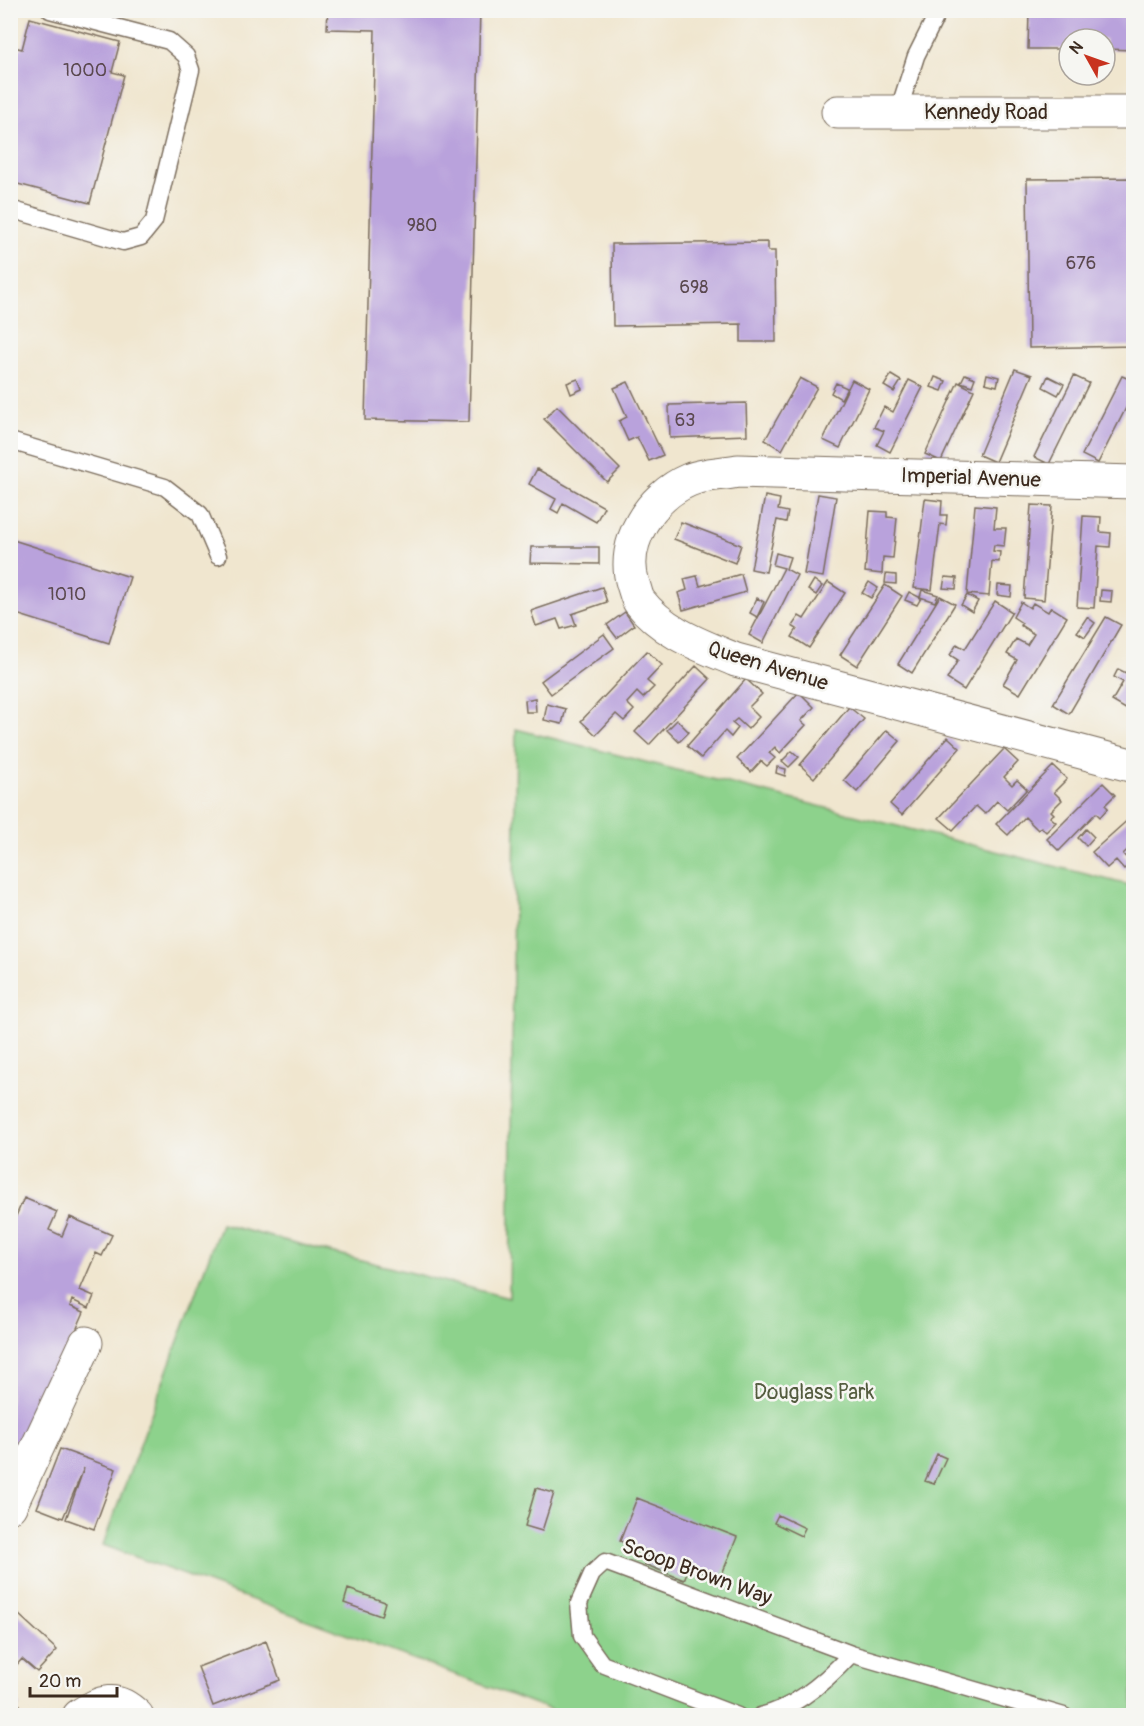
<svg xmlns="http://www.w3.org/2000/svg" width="1144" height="1726" font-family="Pangolin,sans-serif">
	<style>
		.green { fill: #8dd28c; stroke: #647e55; stroke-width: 1.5 }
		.building { fill: #b9a2dc }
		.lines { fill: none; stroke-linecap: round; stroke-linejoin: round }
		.lane-casing { stroke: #7a6c5c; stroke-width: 19 }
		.street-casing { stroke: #7a6c5c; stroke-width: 35 }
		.lane { stroke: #fff; stroke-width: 16 }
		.street { stroke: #fff; stroke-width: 33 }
		.labels { text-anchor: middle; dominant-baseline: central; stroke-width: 5; stroke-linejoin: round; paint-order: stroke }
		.number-label { font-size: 18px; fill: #5a484e }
		.street-label { font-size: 21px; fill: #3b2a1e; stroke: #f6f6f2 }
		.park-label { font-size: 21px; fill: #545c3f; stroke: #f6f6f2 }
	</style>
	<rect width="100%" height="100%" fill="#f6f6f2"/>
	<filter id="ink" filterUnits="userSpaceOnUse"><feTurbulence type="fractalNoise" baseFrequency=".0167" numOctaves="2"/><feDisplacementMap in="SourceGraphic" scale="12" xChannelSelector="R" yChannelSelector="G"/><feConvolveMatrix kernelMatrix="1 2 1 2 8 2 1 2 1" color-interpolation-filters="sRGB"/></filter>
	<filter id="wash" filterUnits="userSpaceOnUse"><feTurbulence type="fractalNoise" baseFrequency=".008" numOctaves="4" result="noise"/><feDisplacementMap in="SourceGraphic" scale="24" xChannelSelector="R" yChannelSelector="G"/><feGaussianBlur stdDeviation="1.35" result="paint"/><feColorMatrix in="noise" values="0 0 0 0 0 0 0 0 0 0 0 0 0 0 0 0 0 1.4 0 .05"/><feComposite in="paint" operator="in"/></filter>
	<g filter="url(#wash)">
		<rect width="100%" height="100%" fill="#f0e6cf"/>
		<path class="green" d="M516 729 1133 886V1715H565L103 1545 221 1224 509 1298Z"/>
		<g id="blocks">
			<path class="building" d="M328 10H480L469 422 365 420 375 30 327 29Z
				M1029 10H1134V50L1105 49V39H1069V49H1028Z
				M30 18 120 42 112 72 124 75 90 203 10 182V46L22 49Z
				M1134 178V346L1029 348 1027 179Z
				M768 242V251H775L776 342H741V324L613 326 612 244Z
				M1015 369 1032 375 995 462 979 455Z
				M965 374 975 378 972 386 961 382Z
				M987 374 999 377 997 386 985 383Z
				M891 375 901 381 894 392 884 386Z
				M1048 376 1064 384 1058 395 1043 387Z
				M1074 376 1089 383 1049 464 1034 457Z
				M1122 376 1134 381V392L1098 463 1082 455Z
				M935 377 946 381 942 391 931 387Z
				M800 378 817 387 782 450 765 440Z
				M578 379 582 389 571 394 567 383Z
				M852 380 869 389 840 448 823 440Z
				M909 380 923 387 890 452 877 445 884 431 874 427 884 407 893 412Z
				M628 382 663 455 649 461 637 437 628 441 619 421 627 417 614 388Z
				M958 382 974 390 941 461 925 454Z
				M836 383 847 388 841 399 831 393Z
				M746 403 747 435 670 438 669 405Z
				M557 406 620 469 607 482 544 419Z
				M537 469 604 507 596 522 563 503 558 513 551 509 556 499 529 484Z
				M818 494 836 497 823 577 804 574Z
				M765 496 780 499 778 510 788 512 786 522 777 520 766 572 751 569Z
				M925 499 942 501 941 515H947L946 525 940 524 932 590 914 588Z
				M975 505 996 507 994 528H1006L1004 546 994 545 993 551 1000 552 999 562 992 561 989 596 967 594Z
				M1031 505 1052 506 1044 600 1024 598Z
				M870 511 887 512V517L897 518 893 558 883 557 882 574 865 572Z
				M1083 516 1101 517 1100 532 1111 533 1110 547 1098 546 1094 608 1077 607Z
				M681 522 741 545 735 563 674 539Z
				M10 539 130 577 109 643 10 612Z
				M531 547H599V564L530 563Z
				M776 553 790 557 786 569 797 575 763 643 749 635 784 568 773 565Z
				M741 574 746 592 683 610 678 593 687 590 684 579 697 576 700 586Z
				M886 574 896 575V584L885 583Z
				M945 577 957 578 956 589 943 588Z
				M814 580 822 586 816 595 808 590Z
				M828 582 845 593 809 648 792 637 797 629 792 626 799 616 804 619Z
				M869 582 878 588 871 598 862 593Z
				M885 585 902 596 857 666 840 655Z
				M998 585 1012 586 1011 597 997 595Z
				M602 587 607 602 572 614 576 625 561 629 557 619 536 626 531 611Z
				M922 590 938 595 935 602 920 597Z
				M1101 590 1112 591 1111 602 1100 601Z
				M909 592 921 598 917 605 905 600Z
				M967 595 978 601 972 612 961 605Z
				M940 596 955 604 912 673 898 664Z
				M757 598 764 602 757 617 750 613Z
				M995 601 1012 612 964 690 947 679 958 660 950 655 957 644 965 649Z
				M1021 602 1030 608 1033 603 1048 612 1051 607 1067 617 1020 694 1003 684 1017 660 1007 654 1016 639 1027 645 1034 634 1020 625 1022 623 1013 617Z
				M625 612 634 625 617 638 607 625Z
				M1087 617 1095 623 1085 637 1077 632Z
				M1106 617 1121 625 1069 714 1053 704Z
				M604 634 614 648 551 694 541 681Z
				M647 651 662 665 647 681 654 687 643 698 637 692 627 703 634 710 624 721 616 714 596 735 581 721Z
				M1134 664V704L1129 711 1112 701 1123 682 1114 677 1118 669 1128 674Z
				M696 666 710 679 649 745 635 732Z
				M746 679 762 694 749 707 759 717 748 729 737 719 732 723 738 728 731 737 725 731 701 758 687 746Z
				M799 692 814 707 801 721 806 725 780 753 775 747 769 753 775 758 767 766 761 761 751 772 737 759Z
				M535 698 536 712H526L525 700Z
				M547 704 566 709 562 724 544 720Z
				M849 707 864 719 814 778 800 765Z
				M677 720 689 732 679 742 667 730Z
				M887 730 900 741 857 792 844 780Z
				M948 737 960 748 902 815 890 804Z
				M1004 749 1018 762 1004 777 1012 785 1017 780 1027 789 1007 810 997 801 985 814 976 806 953 830 939 818Z
				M792 751 799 757 789 767 782 761Z
				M1053 766 1067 779 1054 792 1062 800 1051 811 1054 814 1050 817 1056 822 1046 832 1041 827 1038 830 1025 817 1008 835 996 824Z
				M777 767 786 769 785 776 776 773Z
				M1103 783 1115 795 1105 805 1108 808 1100 817 1096 813 1059 851 1047 839Z
				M1134 809V844L1123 854 1131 863 1124 869 1116 860 1107 868 1092 852 1131 817 1129 814Z
				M1086 829 1094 837 1086 846 1078 838Z
				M24 1198 57 1212 49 1230 62 1236 70 1217 112 1235 102 1256 96 1253 80 1290 94 1296 89 1308 72 1300 70 1306 84 1312 10 1481V1214L16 1216Z
				M60 1449 116 1469 94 1529 66 1519 84 1468 63 1518 37 1508Z
				M937 1454 946 1458 934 1484 925 1481Z
				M536 1488 554 1493 542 1531 525 1526Z
				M637 1498 737 1537 720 1579 689 1567 684 1580 644 1564 649 1552 620 1541Z
				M778 1515 805 1528 801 1536 774 1523Z
				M348 1589 385 1602 381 1616 344 1603Z
				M17 1613 57 1650 37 1672 22 1659 10 1672V1621Z
				M266 1641 280 1680 213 1706 198 1667Z
				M10 1701 20 1705 15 1716H10Z"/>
		</g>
	</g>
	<g filter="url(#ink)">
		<use href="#blocks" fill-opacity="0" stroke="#7a6c5c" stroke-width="1.5"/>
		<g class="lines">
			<g class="lane-casing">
				<path id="lane" d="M898 112 916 56 939 10
					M10 209 123 242 141 237 154 221 191 70 186 56 169 41 50 10
					M10 441 165 487 200 514 218 556
					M738 1716 602 1664 582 1636 579 1603 592 1574 605 1562 851 1654 1064 1716
					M760 1716C795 1709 827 1680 851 1654"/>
			</g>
			<g class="street-casing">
				<path id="street" d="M838 112H1134
					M1134 482 738 471C723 474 703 474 689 480 651 496 620 543 633 584 635 589 636 596 639 601 664 633 700 645 736 660L1134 766
					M10 1506 86 1343
					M79 1716C102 1701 116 1695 137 1716"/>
			</g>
			<use href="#lane" class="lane"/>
			<use href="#street" class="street"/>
		</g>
	</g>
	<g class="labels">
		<g class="number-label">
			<text x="85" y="70">1000</text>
			<text x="422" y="225">980</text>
			<text x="1081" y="263">676</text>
			<text x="694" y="287">698</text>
			<text x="685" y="420">63</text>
			<text x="67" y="594">1010</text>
		</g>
		<g class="street-label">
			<text x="986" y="112">Kennedy Road</text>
			<text transform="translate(971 478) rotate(2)">Imperial Avenue</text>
			<text transform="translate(768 666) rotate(17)">Queen Avenue</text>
			<text transform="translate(697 1572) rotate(20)">Scoop Brown Way</text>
		</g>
		<g class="park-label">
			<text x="814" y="1392">Douglass Park</text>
		</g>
	</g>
	<rect width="1144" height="1726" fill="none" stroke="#f6f6f2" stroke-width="36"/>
	<g transform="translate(1087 57) rotate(310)"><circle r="28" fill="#f6f6f2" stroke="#aba49d" stroke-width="1.5"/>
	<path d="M0-4.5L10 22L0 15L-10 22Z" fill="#c8321e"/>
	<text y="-9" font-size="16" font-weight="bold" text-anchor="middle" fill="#3b2a1e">N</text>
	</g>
	<path d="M30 1687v9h87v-9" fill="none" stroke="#3b2a1e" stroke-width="3"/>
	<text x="39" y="1687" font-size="18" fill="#3b2a1e" stroke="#f6f6f2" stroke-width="4.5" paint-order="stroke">20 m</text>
</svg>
